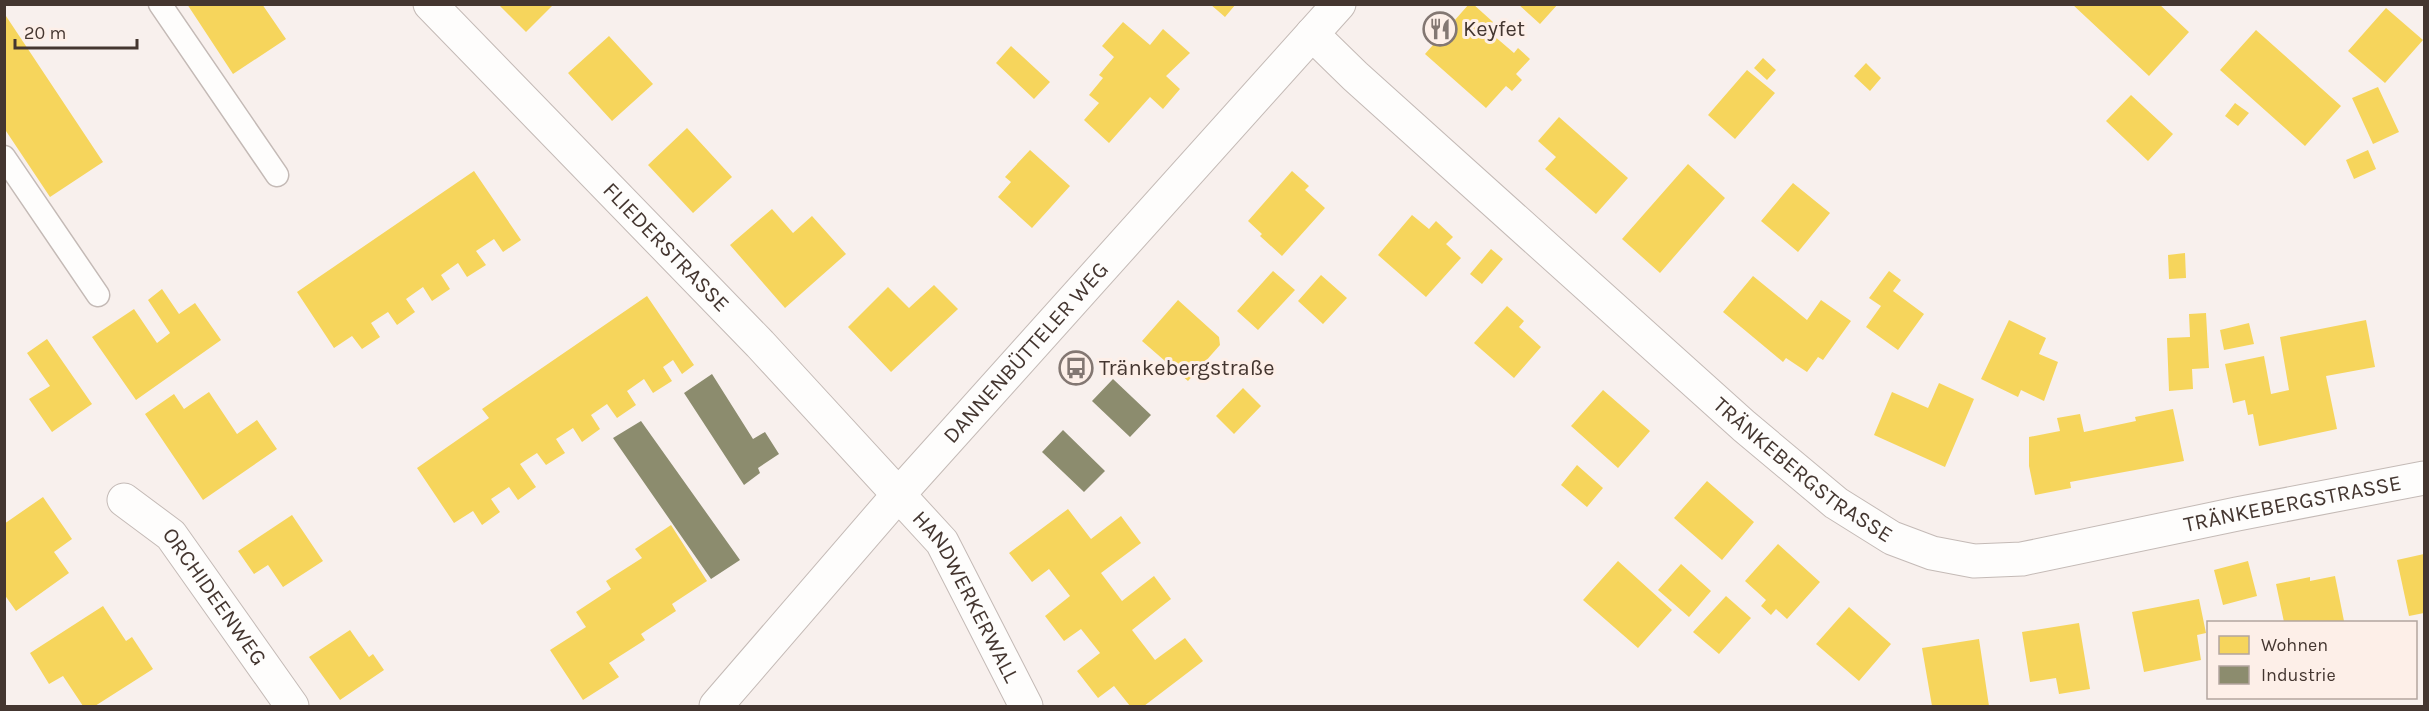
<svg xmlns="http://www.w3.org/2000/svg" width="2429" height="711" font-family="Karla,sans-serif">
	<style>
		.homes { fill: #f6d55c }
		.industry { fill: #8c8c6e }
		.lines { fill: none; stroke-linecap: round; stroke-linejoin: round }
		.service-casing { stroke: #c4bab6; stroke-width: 25 }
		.minor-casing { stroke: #c4bab6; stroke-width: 35 }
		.tertiary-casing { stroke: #c4bab6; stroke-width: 35 }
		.service { stroke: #fefdfc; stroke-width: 22 }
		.minor { stroke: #fefdfc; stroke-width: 33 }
		.tertiary { stroke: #fefdfc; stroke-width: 33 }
		.labels { text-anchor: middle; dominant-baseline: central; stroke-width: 6; stroke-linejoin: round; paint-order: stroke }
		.poi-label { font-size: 22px; fill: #443630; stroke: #fdefe8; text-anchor: start }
		.street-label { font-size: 22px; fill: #443630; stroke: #fdefe8 }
	</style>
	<rect width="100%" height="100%" fill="#f8f0ed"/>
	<path class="homes" d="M187 4H262L286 39 233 74Z
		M498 4H554L526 32Z
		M1210 4H1236L1225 17Z
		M1469 4H1473L1493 22 1486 29 1514 53 1518 48 1530 59 1516 74 1522 80 1512 91 1506 86 1486 108 1425 54Z
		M1518 4H1558L1540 24Z
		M2072 4H2159L2189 32 2149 76Z
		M2386 8 2423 40 2385 83 2348 51Z
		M4 13 103 162 50 197 4 128Z
		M1123 22 1150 45 1163 29 1190 53 1166 76 1180 89 1163 109 1150 97 1109 143 1084 120 1099 103 1089 95 1103 78 1099 75 1114 57 1102 46Z
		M2256 30 2341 106 2305 146 2220 70Z
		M609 36 653 84 612 121 568 73Z
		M1011 46 1050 82 1034 99 996 63Z
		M1763 58 1776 70 1767 80 1754 68Z
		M1866 63 1881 78 1870 91 1854 76Z
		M1747 70 1775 93 1735 139 1708 115Z
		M2378 87 2399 132 2373 144 2352 98Z
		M2131 95 2173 134 2148 161 2106 121Z
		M2235 103 2249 113 2238 126 2225 116Z
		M1559 117 1628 178 1596 214 1545 169 1556 157 1538 141Z
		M687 128 732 177 693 213 648 165Z
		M1030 150 1070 186 1032 228 998 197 1011 182 1005 177Z
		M2368 150 2376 169 2354 179 2346 160Z
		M1688 164 1725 198 1660 273 1622 239Z
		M474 171 521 240 503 252 494 239 476 251 486 265 467 277 458 263 441 275 450 289 432 301 423 287 406 299 415 312 397 325 388 312 371 323 380 337 362 349 352 336 334 348 297 292Z
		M1292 171 1309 186 1305 190 1325 208 1282 256 1260 236 1262 234 1248 221Z
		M1793 183 1830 213 1798 252 1761 221Z
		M772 209 793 233 812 216 846 254 785 308 730 245Z
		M1412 215 1429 229 1436 221 1453 237 1446 244 1461 258 1426 297 1378 255Z
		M1491 249 1503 259 1482 284 1470 274Z
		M2185 253 2186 278 2169 279 2168 255Z
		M1273 271 1295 290 1258 330 1237 311Z
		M1889 271 1901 280 1893 291 1924 314 1898 350 1866 327 1881 306 1869 298Z
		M1321 275 1347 298 1323 324 1298 301Z
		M1753 276 1807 320 1821 300 1851 321 1823 360 1818 357 1807 372 1786 358 1783 362 1723 312Z
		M934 285 958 309 891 372 848 327 888 287 909 308Z
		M162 289 179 314 195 303 221 340 136 400 92 337 134 309 157 343 170 333 148 300Z
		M647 296 694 365 682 374 673 360 663 367 672 381 653 393 644 379 627 391 636 405 617 418 607 404 591 415 600 429 582 442 573 428 556 439 565 453 546 465 537 453 520 464 536 487 518 500 509 487 491 499 500 512 482 525 473 511 454 523 417 468 489 418 482 409Z
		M1178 300 1219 337 1220 345 1188 381 1142 341Z
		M1507 306 1524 321 1519 327 1541 347 1514 378 1474 343Z
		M2206 313 2209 368 2192 369 2193 389 2169 391 2167 338 2190 337 2189 314Z
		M2009 320 2046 338 2039 354 2058 362 2044 401 2021 390 2018 397 1981 379Z
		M2366 320 2375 367 2326 376 2337 429 2259 446 2253 414 2248 415 2245 400 2233 403 2225 364 2264 356 2271 394 2289 390 2280 337Z
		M2249 323 2254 344 2224 350 2220 330Z
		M47 339 92 404 52 432 29 399 50 386 27 353Z
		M1939 383 1974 399 1945 467 1874 435 1892 392 1928 408Z
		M1243 388 1261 406 1234 434 1216 416Z
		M1603 390 1650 431 1618 468 1571 426Z
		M209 392 237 434 257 420 277 449 203 500 145 414 174 394 184 409Z
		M2173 409 2184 461 2070 482 2071 488 2035 495 2029 466V437L2060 431 2057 418 2080 414 2084 432 2136 421 2135 417Z
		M1577 465 1603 488 1587 507 1561 485Z
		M1707 481 1754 522 1722 560 1674 518Z
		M43 497 72 539 54 552 69 573 16 611 4 594V524Z
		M1068 509 1091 539 1121 516 1141 543 1101 573 1122 601 1154 576 1171 599 1132 630 1155 660 1185 638 1203 661 1144 706H1130L1114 686 1098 698 1077 671 1100 653 1081 629 1064 641 1045 616 1070 596 1049 569 1032 582 1009 553Z
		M292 515 323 561 283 587 268 565 254 574 238 551Z
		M671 525 707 581 672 604 676 611 641 634 645 640 609 663 619 677 583 700 550 650 586 627 576 612 611 589 606 581 642 558 635 549Z
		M1778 544 1820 582 1787 619 1776 609 1771 615 1761 606 1766 600 1745 581Z
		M2424 554V613L2409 616 2397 560Z
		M1618 561 1672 610 1638 648 1583 600Z
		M2248 561 2257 596 2223 605 2214 570Z
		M1681 564 1711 591 1689 617 1658 590Z
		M2335 576 2344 621 2284 622 2276 584 2310 577V581Z
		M1726 596 1751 618 1719 654 1693 632Z
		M2199 599 2206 633 2197 635 2201 660 2144 672 2132 612Z
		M103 606 126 641 132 637 153 669 95 706H83L63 676 49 684 30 653Z
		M1849 607 1891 644 1859 681 1816 644Z
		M2079 623 2090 689 2059 694 2056 678 2030 682 2022 632Z
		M350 630 369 657 373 654 384 670 340 700 309 657Z
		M1979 639 1989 706H1932L1922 648Z"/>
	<path class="industry" d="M712 374 753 439 765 432 779 454 758 468 760 473 744 485 684 393Z
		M1113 379 1151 415 1130 437 1092 401Z
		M641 421 740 560 711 579 613 438Z
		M1063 430 1105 471 1084 492 1042 452Z"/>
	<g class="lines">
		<g class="service-casing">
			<path id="service" d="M160 4 277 175
				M4 157 98 295"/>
		</g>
		<g class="minor-casing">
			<g id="minor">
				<path id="s1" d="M430 4 760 344 942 542 1026 706"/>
				<path id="s2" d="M1312 34 1355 76 1744 426 1836 503 1892 538 1932 553 1974 561 2022 559 2237 514 2424 478"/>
				<path id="s3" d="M124 500 171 535 292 706"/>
			</g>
		</g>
		<g class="tertiary-casing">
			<g id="tertiary">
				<path id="s4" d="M716 706 899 494 1339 4"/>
			</g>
		</g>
		<use href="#service" class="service"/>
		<use href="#minor" class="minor"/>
		<use href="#tertiary" class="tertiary"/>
	</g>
	<defs>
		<g id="restaurant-ring" transform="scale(1.725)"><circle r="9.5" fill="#fdefe8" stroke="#837772" stroke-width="1.5"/><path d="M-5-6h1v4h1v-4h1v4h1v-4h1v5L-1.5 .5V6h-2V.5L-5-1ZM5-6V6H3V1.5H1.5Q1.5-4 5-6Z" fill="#837772"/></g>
		<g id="bus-ring" transform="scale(1.725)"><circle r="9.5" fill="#fdefe8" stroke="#837772" stroke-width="1.5"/><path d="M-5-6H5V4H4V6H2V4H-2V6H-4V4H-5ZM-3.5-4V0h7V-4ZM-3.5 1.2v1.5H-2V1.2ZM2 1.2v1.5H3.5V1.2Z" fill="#837772"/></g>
	</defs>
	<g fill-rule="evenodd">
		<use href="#restaurant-ring" x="1440" y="29"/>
		<use href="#bus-ring" x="1076" y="368"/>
	</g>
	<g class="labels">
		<g class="poi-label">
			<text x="1463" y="29">Keyfet</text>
			<text x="1099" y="368">Tränkebergstraße</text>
		</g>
		<g class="street-label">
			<text stroke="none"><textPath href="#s1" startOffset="339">FLIEDERSTRASSE</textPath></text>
			<text stroke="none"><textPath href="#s4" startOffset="470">DANNENBÜTTELER WEG</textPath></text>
			<text stroke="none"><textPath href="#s2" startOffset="657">TRÄNKEBERGSTRASSE</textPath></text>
			<text stroke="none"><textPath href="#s2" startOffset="1179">TRÄNKEBERGSTRASSE</textPath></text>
			<text stroke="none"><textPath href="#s3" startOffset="134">ORCHIDEENWEG</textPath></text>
			<text stroke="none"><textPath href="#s1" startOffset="802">HANDWERKERWALL</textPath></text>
		</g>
	</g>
	<rect width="2429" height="711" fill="none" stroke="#443630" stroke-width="12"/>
	<rect x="2207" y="621" width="210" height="78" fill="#fdefe8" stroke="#b3a59e" stroke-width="1.5"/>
	<rect x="2219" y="636" width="30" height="18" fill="#f6d55c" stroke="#b3a59e" stroke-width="1.5"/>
	<text x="2261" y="651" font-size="18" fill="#443630">Wohnen</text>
	<rect x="2219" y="666" width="30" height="18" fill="#8c8c6e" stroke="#b3a59e" stroke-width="1.5"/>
	<text x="2261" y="681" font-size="18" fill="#443630">Industrie</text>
	<path d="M15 39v9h122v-9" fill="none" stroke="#443630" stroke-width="3"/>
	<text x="24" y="39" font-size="18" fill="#443630" stroke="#fdefe8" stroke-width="4.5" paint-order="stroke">20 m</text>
</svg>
